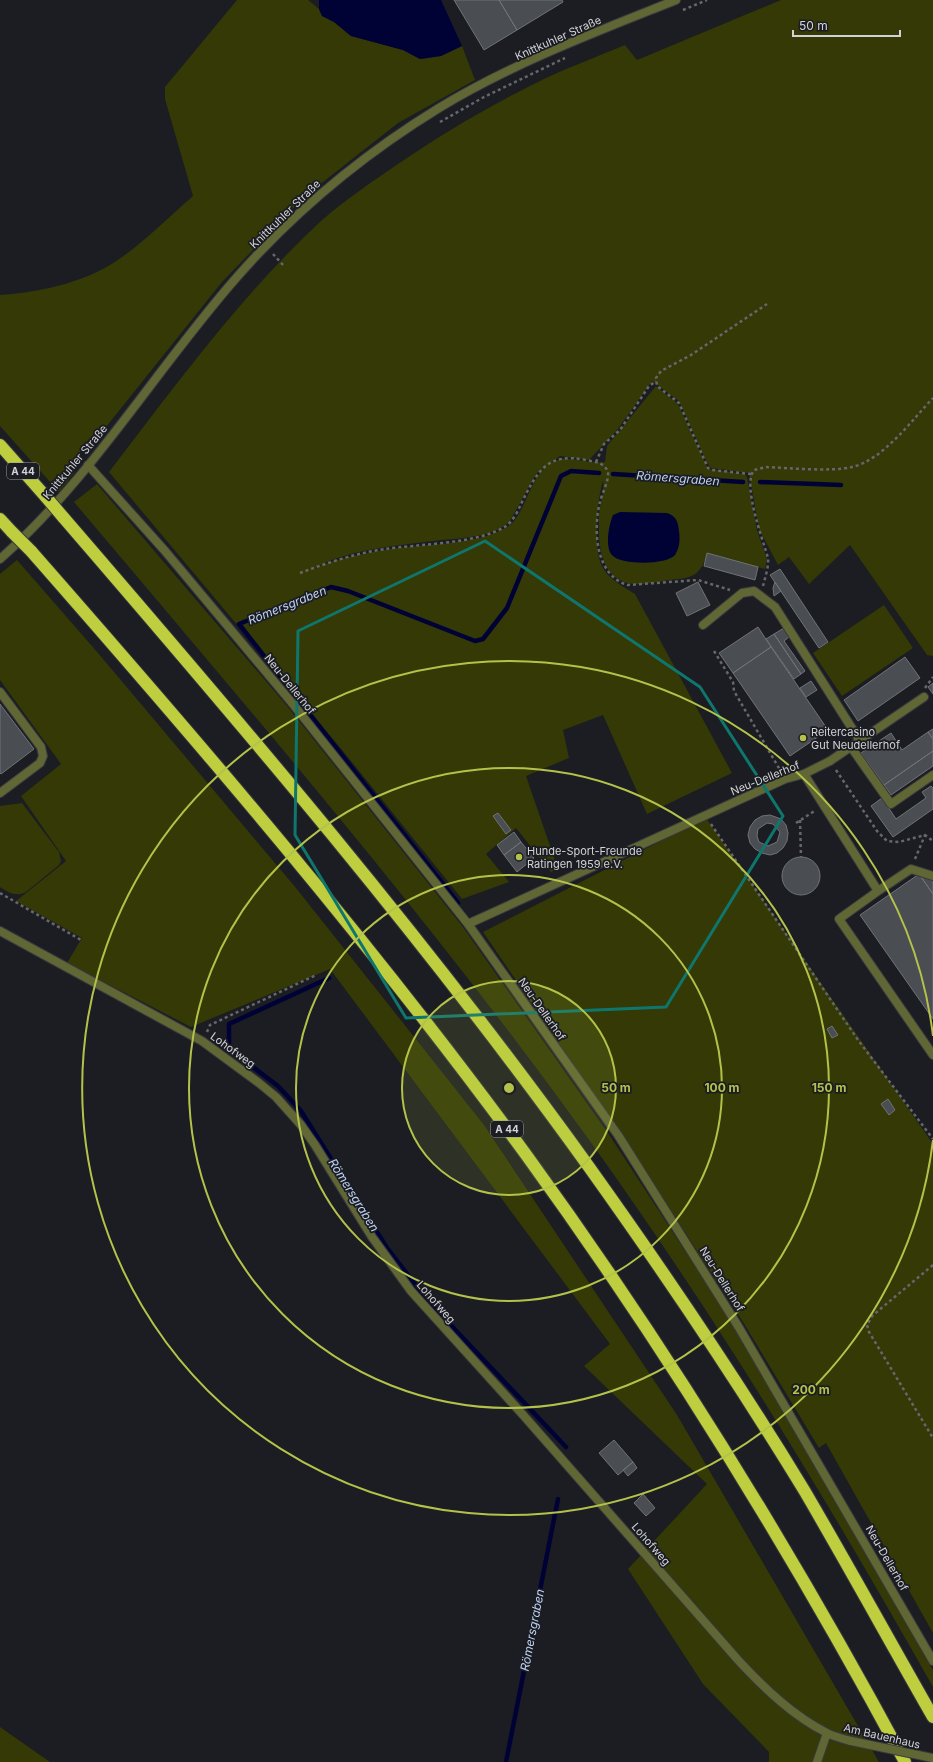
<svg xmlns="http://www.w3.org/2000/svg" width="933" height="1762" font-family="Inter,sans-serif">
	<style>
		.green { fill: #343906 }
		.water { fill: #000235 }
		.lines { fill: none; stroke-linecap: round; stroke-linejoin: round }
		.stream { stroke: #000235; stroke-width: 4.5 }
		.building { fill: #4a4d52; stroke: #6f7378; fill-rule: evenodd }
		.service-casing { stroke: #383a3f; stroke-width: 10 }
		.minor-casing { stroke: #383a3f; stroke-width: 10 }
		.tertiary-casing { stroke: #383a3f; stroke-width: 10 }
		.motorway-casing { stroke: #383a3f; stroke-width: 14 }
		.path { stroke: #65676c; stroke-width: 2.5; stroke-dasharray: 3 3; stroke-linecap: butt }
		.service { stroke: #606634; stroke-width: 8 }
		.minor { stroke: #606634; stroke-width: 8 }
		.tertiary { stroke: #606634; stroke-width: 8 }
		.motorway { stroke: #bece3f; stroke-width: 12 }
		.minor-bridge-casing { stroke: #383a3f; stroke-width: 10; stroke-linecap: butt }
		.motorway-bridge-casing { stroke: #383a3f; stroke-width: 14; stroke-linecap: butt }
		.minor-bridge { stroke: #606634; stroke-width: 8 }
		.motorway-bridge { stroke: #bece3f; stroke-width: 12 }
		.marked { fill: none; stroke: #0f766e; stroke-width: 3; stroke-linejoin: round }
		.ring { fill: none; stroke: #b4c24a; stroke-width: 2 }
		.poi-dot { fill: #b4c24a; stroke: #1b1d22; stroke-width: 1.5 }
		.labels { text-anchor: middle; dominant-baseline: central; stroke-width: 3.5; stroke-linejoin: round; paint-order: stroke }
		.shield { fill: #1b1d22; stroke: #9a9ca1; stroke-width: 1 }
		.shield-label { font-size: 10px; font-weight: bold; fill: #d1d3d7 }
		.street-label { font-size: 11px; fill: #d1d3d7; stroke: #1b1d22 }
		.poi-label { font-size: 11px; fill: #d1d3d7; stroke: #1b1d22; text-anchor: start }
		.water-label { font-size: 12px; font-style: italic; fill: #bed2f4; stroke: #1b1d22 }
		.centre { fill: #b4c24a; stroke: #1b1d22; stroke-width: 2 }
		.ring-label { font-size: 12px; text-anchor: middle; font-weight: bold; fill: #b4c24a; stroke: #1b1d22; stroke-width: 3.5; stroke-linejoin: round; paint-order: stroke }
	</style>
	<rect width="100%" height="100%" fill="#1b1d22"/>
	<path class="green" d="M237 0H308L319 9 322 16 334 22 351 36 403 50 420 59 441 56 462 46 475 80 398 123 304 197 222 282 94 442 90 438 73 462 74 473 59 492 0 426V295C34 293 72 285 103 269 136 251 164 221 193 196L165 99V87Z
		M781 0H933V656L927 655 850 545 809 584 789 557 778 565 759 529 749 473 711 468 707 463 679 401 652 381 618 429 589 460 560 456 536 474 510 521C494 537 464 538 441 540 405 545 344 549 314 569 318 568 321 565 325 564 340 558 367 553 384 550 420 544 476 546 507 527 529 514 529 463 563 459 577 458 591 464 605 462L607 446 656 386 678 404 708 469 745 474 747 477 757 530 767 559 765 569 707 553C701 576 692 578 670 580 657 582 640 586 628 583 598 576 598 538 599 514 600 502 605 492 603 481 597 500 593 548 602 566 608 579 624 587 635 594L732 773 647 814 603 715 563 730 569 758 526 776 558 869 551 872 516 828 486 854 509 882 462 899 343 751 109 472C176 385 240 296 321 221 344 201 370 183 395 166 443 133 494 103 546 78 572 66 599 56 625 45L637 60Z
		M97 484 288 707 463 927 610 1136 725 1312 933 1670V1687C828 1501 717 1318 592 1144 432 921 251 712 74 502Z
		M17 560 98 653 296 888 484 1125 677 1415 879 1762H769V1752L703 1684 628 1569 707 1484 584 1366 610 1344 330 969 191 1027 67 963 82 938 16 901 66 861 21 796 61 764 0 680V574Z
		M884 605 913 648 842 696 813 653Z
		M22 803 59 852 61 861 59 865 26 892C16 897 9 893 0 887V806Z
		M706 818 933 1144V1633L826 1443 819 1448 743 1322 622 1135 483 932Z
		M0 1727 50 1762H0Z"/>
	<path class="water" d="M319 0H441L462 46 441 56 420 59 403 50 351 36 334 22 322 16 319 9Z
		M620 512 667 513C676 516 678 521 679 531 680 539 680 548 675 555 667 565 622 565 613 556 604 549 609 524 613 515Z"/>
	<g class="lines">
		<path class="stream" d="M613 474 743 482
			M760 482 841 485
			M458 903 239 624 331 587 348 591 475 641 483 639 507 608 561 476 571 471 599 473
			M329 978 229 1024V1049L278 1086 301 1111 387 1248 428 1301 566 1447
			M506 1762 558 1499"/>
	</g>
	<path class="building" d="M454 0H499L517 30 484 50Z
		M499 0H562L563 2 517 30Z
		M707 553 758 567 755 580 704 566Z
		M780 569 828 642 819 648 770 575Z
		M698 582 710 605 687 616 676 593Z
		M775 582 781 591 774 596 773 588Z
		M758 627 771 647 733 673 719 653Z
		M784 628 789 637 784 641 805 671 801 674 774 634Z
		M774 634 801 674 794 679 766 639Z
		M771 647 828 730 790 756 733 673Z
		M905 657 920 678 858 721 844 700Z
		M811 681 817 690 806 697 800 688Z
		M933 683V694L928 687Z
		M0 704 34 749 1 774 0 773Z
		M933 729V739L928 732Z
		M928 732 933 739V751L884 785 861 753 891 733 902 750Z
		M933 751V766L891 795 884 785Z
		M931 786 933 788V809L893 837 871 806 882 798 896 819 926 798 922 792Z
		M498 813 511 830 506 834 493 816Z
		M770 815 781 819 786 825 788 833 787 841 783 848 777 853 770 855 762 853 755 849 750 843 748 835 750 827 755 820 762 816ZM767 823 773 824 780 832 777 842 768 846 759 842 757 836 758 829Z
		M514 832 521 842 504 855 497 845Z
		M521 842 534 858 517 872 504 855Z
		M782 876a19 19 0 1 1 38 0a19 19 0 1 1-38 0Z
		M919 874 933 878V894Z
		M919 874 933 894V1019L860 915Z
		M832 1026 838 1035 832 1038 827 1029Z
		M888 1099 895 1110 889 1115 881 1104Z
		M614 1440 633 1462 618 1475 599 1453Z
		M633 1462 637 1468 628 1476 623 1470Z
		M643 1494 655 1508 646 1516 634 1503Z"/>
	<g class="lines">
		<g class="service-casing">
			<path id="service" d="M703 625 742 593 754 591 775 607 860 741
				M0 692 41 747 43 756 40 763 0 793
				M851 747 891 804 933 775
				M830 761 924 697
				M804 774 878 891 839 919 933 1055
				M878 891 911 869 933 876"/>
		</g>
		<g class="minor-casing">
			<path id="minor" d="M88 465 165 551 292 703 468 924 618 1135 738 1326 933 1661
				M468 924 785 779 804 774 830 761
				M0 931 202 1041 259 1083 276 1097 301 1125 315 1145 372 1237 411 1291 524 1416 738 1660C764 1688 793 1716 827 1733 835 1737 843 1739 851 1741
				M817 1762 827 1733"/>
		</g>
		<g class="tertiary-casing">
			<path id="tertiary" d="M0 559C92 478 156 369 237 277 295 211 364 154 439 108 513 63 596 32 676 0"/>
		</g>
		<g class="motorway-casing">
			<path id="motorway" d="M0 445 46 497
				M63 517C245 728 426 940 589 1167 664 1272 737 1380 804 1490 848 1565 890 1642 933 1717
				M0 519 12 532
				M31 551C203 747 373 945 527 1156 667 1349 792 1552 905 1762"/>
		</g>
		<path class="path" d="M683 10 707 0
			M440 122 484 97 565 58
			M273 254 283 265
			M596 462 604 444 620 430 649 386 656 381
			M751 474 712 470 708 468 679 403 657 386 656 378 661 371 691 355 767 304
			M300 573C327 563 356 553 385 549 418 544 479 544 506 526 513 521 518 511 521 504 537 472 546 452 586 460 595 462 604 462 608 472 609 481 602 493 600 502 593 529 595 576 628 585L698 580 730 590
			M763 586C765 578 769 566 768 558 763 540 742 485 754 470L766 467C790 468 830 472 852 467 883 460 912 420 933 398
			M714 651 733 682 734 691 780 770
			M925 688 933 677
			M836 770 877 831 887 841 899 842 925 835 933 841
			M800 820 801 857
			M796 823 816 810
			M711 824 858 1040 933 1139
			M915 859 925 835
			M0 893 81 940
			M207 1032 210 1025 316 975
			M933 1265 872 1316 867 1325 869 1332 933 1438"/>
		<use href="#service" class="service"/>
		<use href="#minor" class="minor"/>
		<use href="#tertiary" class="tertiary"/>
		<use href="#motorway" class="motorway"/>
		<g class="minor-bridge-casing">
			<path id="minor-bridge" d="M851 1741 933 1758"/>
		</g>
		<g class="motorway-bridge-casing">
			<path id="motorway-bridge" d="M46 497 63 517
				M12 532 31 551"/>
		</g>
		<use href="#minor-bridge" class="minor-bridge"/>
		<use href="#motorway-bridge" class="motorway-bridge"/>
	</g>
	<path class="marked" d="M485 541 700 687 783 816 666 1007 406 1018 295 835 298 631Z"/>
	<circle cx="509" cy="1088" r="107" fill="#b4c24a" fill-opacity=".12"/>
	<g class="ring">
		<circle cx="509" cy="1088" r="107"/>
		<circle cx="509" cy="1088" r="213"/>
		<circle cx="509" cy="1088" r="320"/>
		<path d="M933 1140A427 427 0 1 1 933 1036"/>
	</g>
	<g class="poi-dot">
		<circle cx="803" cy="738" r="4"/>
		<circle cx="519" cy="857" r="4"/>
	</g>
	<g class="labels">
		<g class="shield">
			<rect x="7" y="463" width="32" height="16" rx="3"/>
			<rect x="491" y="1121" width="32" height="16" rx="3"/>
		</g>
		<g class="shield-label">
			<text x="23" y="471">A 44</text>
			<text x="507" y="1129">A 44</text>
		</g>
		<g class="street-label">
			<text transform="translate(558 38) rotate(-24)">Knittkuhler Straße</text>
			<text transform="translate(285 214) rotate(-44)">Knittkuhler Straße</text>
			<text transform="translate(75 462) rotate(-50)">Knittkuhler Straße</text>
			<text transform="translate(290 684) rotate(51)">Neu-Dellerhof</text>
			<text transform="translate(765 778) rotate(-22)">Neu-Dellerhof</text>
			<text transform="translate(542 1009) rotate(55)">Neu-Dellerhof</text>
			<text transform="translate(233 1050) rotate(36)">Lohofweg</text>
			<text transform="translate(722 1279) rotate(58)">Neu-Dellerhof</text>
			<text transform="translate(436 1302) rotate(49)">Lohofweg</text>
			<text transform="translate(651 1544) rotate(49)">Lohofweg</text>
			<text transform="translate(887 1558) rotate(60)">Neu-Dellerhof</text>
			<text transform="translate(882 1736) rotate(13)">Am Bauenhaus</text>
		</g>
		<g class="poi-label">
			<text x="811" y="732">Reitercasino<tspan x="811" dy="13">Gut Neudellerhof</tspan></text>
			<text x="527" y="851">Hunde-Sport-Freunde<tspan x="527" dy="13">Ratingen 1959 e.V.</tspan></text>
		</g>
		<g class="water-label">
			<text transform="translate(678 478) rotate(4)">Römersgraben</text>
			<text transform="translate(287 605) rotate(-22)">Römersgraben</text>
			<text transform="translate(354 1195) rotate(58)">Römersgraben</text>
			<text transform="translate(532 1630) rotate(-79)">Römersgraben</text>
		</g>
	</g>
	<circle cx="509" cy="1088" r="6" class="centre"/>
	<g class="ring-label">
		<text x="616" y="1092">50 m</text>
		<text x="722" y="1092">100 m</text>
		<text x="829" y="1092">150 m</text>
		<text x="811" y="1394">200 m</text>
	</g>
	<path d="M793 30v6h107v-6" fill="none" stroke="#d1d3d7" stroke-width="2"/>
	<text x="799" y="30" font-size="12" fill="#d1d3d7" stroke="#1b1d22" stroke-width="3" paint-order="stroke">50 m</text>
</svg>
